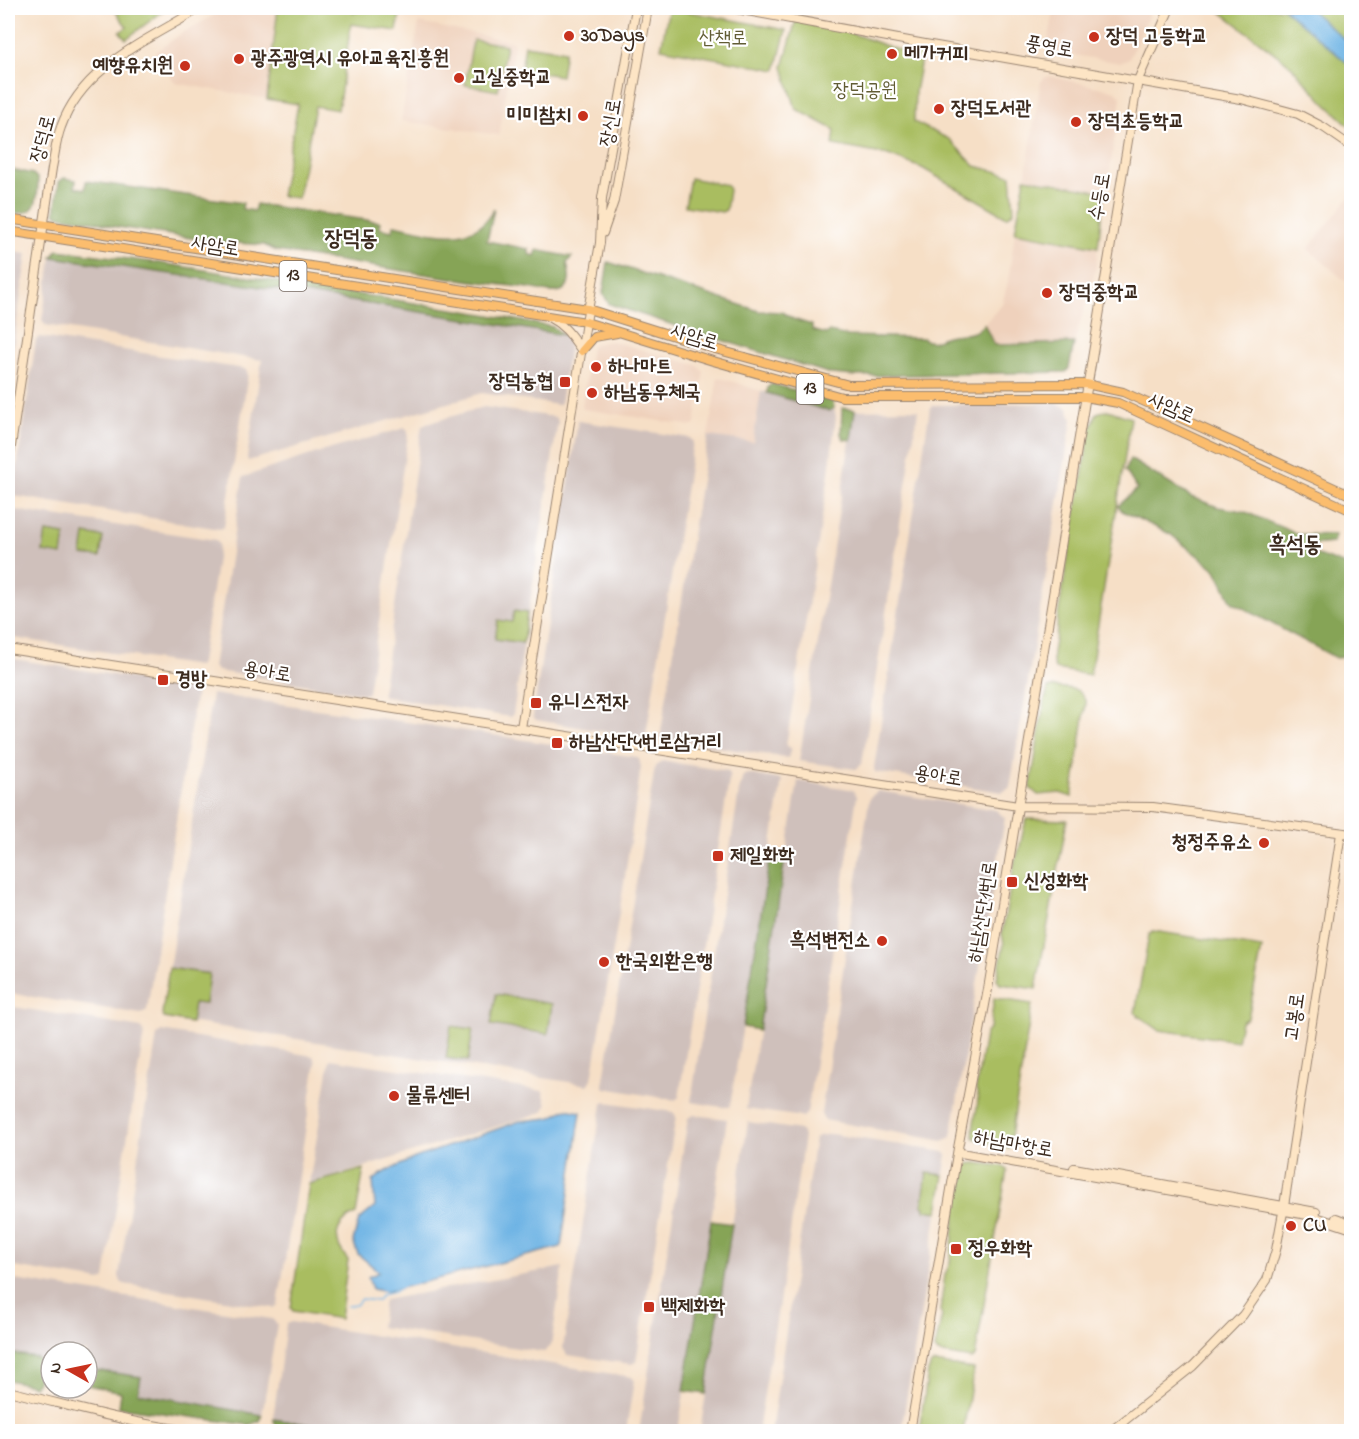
<svg xmlns="http://www.w3.org/2000/svg" width="1359" height="1439" font-family="'Indie Flower','Poor Story',sans-serif">
	<style>
		.built { fill: #efd1bc }
		.industrial { fill: #cfc0bb }
		.green { fill: #a9bd61; stroke: #727440; stroke-width: 1.5 }
		.forest { fill: #86a457; stroke: #60673a; stroke-width: 1.5 }
		.water { fill: #6db3e4; stroke: #546e81; stroke-width: 1.5 }
		.lines { fill: none; stroke-linecap: round; stroke-linejoin: round }
		.stream { stroke: #6db3e4; stroke-width: 1.5 }
		.secondary-casing { stroke: #988472; stroke-width: 10 }
		.primary-casing { stroke: #988472; stroke-width: 10 }
		.secondary { stroke: #fde5c5; stroke-width: 8 }
		.primary { stroke: #fbbd6e; stroke-width: 8 }
		.poi-dot { fill: #c8321e; stroke: #fff; stroke-width: 2 }
		.labels { text-anchor: middle; dominant-baseline: central; stroke-width: 4.5; stroke-linejoin: round; paint-order: stroke }
		.shield { fill: #fff; stroke: #766a62; stroke-width: 1.5 }
		.shield-label { font-size: 18px; font-weight: bold; fill: #3b2a1e }
		.poi-label { font-size: 20px; font-weight: bold; fill: #3b2a1e; stroke: #fff; text-anchor: start }
		.park-label { font-size: 20px; fill: #625d35; stroke: #fff }
		.street-label { font-size: 20px; fill: #3b2a1e; stroke: #fff }
		.quarter-label { font-size: 22px; font-weight: bold; fill: #3b2a1e; stroke: #fff }
	</style>
	<rect width="100%" height="100%" fill="#fff"/>
	<filter id="ink" filterUnits="userSpaceOnUse"><feTurbulence type="fractalNoise" baseFrequency=".0167" numOctaves="2"/><feDisplacementMap in="SourceGraphic" scale="12" xChannelSelector="R" yChannelSelector="G"/><feConvolveMatrix kernelMatrix="1 2 1 2 8 2 1 2 1" color-interpolation-filters="sRGB"/></filter>
	<filter id="wash" filterUnits="userSpaceOnUse"><feTurbulence type="fractalNoise" baseFrequency=".008" numOctaves="4" result="noise"/><feDisplacementMap in="SourceGraphic" scale="24" xChannelSelector="R" yChannelSelector="G"/><feGaussianBlur stdDeviation="1.35" result="paint"/><feColorMatrix in="noise" values="0 0 0 0 0 0 0 0 0 0 0 0 0 0 0 0 0 1.4 0 .05"/><feComposite in="paint" operator="in"/></filter>
	<g filter="url(#wash)">
		<rect width="100%" height="100%" fill="#f6dfc6"/>
		<path class="built" d="M227 8H256L278 12 267 99 175 83 155 52 184 32Z
			M1055 8H1152L1129 59 1120 63 1046 50Z
			M419 23 511 41 514 44 499 135 401 121Z
			M1049 76 1116 91 1121 97 1107 188 1104 192 1025 178 1041 82 1044 78Z
			M1351 195 1352 286H1351L1308 249Z
			M1015 232 1098 247 1095 270 1074 343 993 345 984 324 1002 304 1008 282Z
			M611 341 696 365 704 371 695 424 693 426 583 409 582 406 591 347 595 344Z
			M718 377 761 391 753 443 708 436Z"/>
		<path class="industrial" d="M8 251 27 254 8 382Z
			M52 257 288 291 564 335 569 346 560 404 558 405 482 393 248 461 247 458 262 360 45 325 42 320Z
			M40 337 245 369 248 374 224 527 220 529 14 496 13 493 36 340Z
			M761 391 828 411 834 408 836 417 828 480 786 746 791 748 788 758 660 738 708 436 753 442Z
			M1056 403 1068 408 1072 420 1010 788 1002 792 875 772 874 768 930 408 932 406 936 405Z
			M484 407 555 417 558 421 513 714 510 717 384 696 382 693 422 425Z
			M908 409 918 410 862 764 856 769 799 761 855 410Z
			M578 421 690 438 693 442 646 735 643 738 536 720 533 716Z
			M405 428 408 431V435L368 692 366 694 217 671 213 667 243 477 317 453Z
			M14 510 216 540 219 545 201 663 198 666 8 637V525L9 513Z
			M8 658 194 688 196 691 147 1010 141 1014 8 993Z
			M212 694 441 727 636 757 639 759 641 767 624 883 592 1079 588 1085 164 1018 162 1014Z
			M662 761 728 771 730 774 679 1097 675 1100 605 1088 603 1085 655 767Z
			M747 774 782 780 730 1107H722L691 1102 739 791 743 776Z
			M798 781 849 789 853 790 857 796 807 1113 803 1117 746 1109Z
			M878 791 996 810 1005 818 951 1137 944 1141 824 1120 821 1114 869 801 870 797Z
			M8 1006 141 1028 144 1033 105 1278 101 1281 8 1266Z
			M161 1031 313 1056 316 1062 278 1305 274 1308 124 1284 121 1282 119 1276 157 1035Z
			M330 1059 543 1091 547 1105 543 1112 309 1184Z
			M606 1102 673 1112 676 1116 636 1362 631 1364 567 1355 563 1348 602 1104Z
			M694 1115 727 1119 678 1431 639 1432 688 1118Z
			M748 1122 800 1130 804 1136 787 1254 758 1431 700 1432Z
			M831 1134 944 1152 947 1155 901 1431 771 1432 815 1138 819 1136Z
			M563 1267 551 1346 544 1352 380 1327 384 1300Z
			M8 1279 272 1319 277 1324 262 1415 138 1393 141 1377 87 1369V1352H51V1363L43 1362 36 1357 8 1353Z
			M291 1322 632 1377 634 1380 626 1431 352 1432 273 1419 286 1324Z"/>
		<path class="green" d="M113 8H175L166 9 126 39 120 32 127 27Z
			M278 8H303L326 10 353 8V13L365 8H401L397 31 351 24 338 110 315 106 298 198 281 196 298 104 267 99Z
			M669 8 786 30 776 70 661 48Z
			M1216 8H1351V127L1325 103 1290 65Z
			M796 20 848 32 895 49 922 54 915 92 914 122 949 139 975 166 1011 175 1014 211 1007 217 922 168 888 155 833 145 835 130 796 109 783 67Z
			M473 40 506 45 498 91 465 85Z
			M525 45 565 51 561 76 521 70Z
			M690 178 727 185 729 190 726 210 722 212 685 206Z
			M1025 178 1104 192 1098 247 1015 232Z
			M1108 410 1131 418 1090 675 1055 669C1048 654 1059 637 1057 621L1090 430 1097 413Z
			M46 532 65 535 62 555 43 552Z
			M85 534 103 537 100 557 82 555Z
			M514 611 527 613 523 643 495 639 498 620 512 622Z
			M1053 687C1070 689 1080 685 1086 703L1072 797 1060 793 1038 795 1030 788C1037 754 1039 721 1048 688Z
			M1027 819 1067 820 1036 989 1000 984 997 979 1004 944 1002 934 1015 860C1022 847 1021 833 1027 819Z
			M1153 931 1262 948 1248 1018 1241 1022 1237 1041 1159 1030 1135 1013 1149 935Z
			M169 968 209 974 205 1004 194 1003 191 1023 164 1018 162 1014Z
			M496 994 552 1004 548 1034 491 1025Z
			M994 998 1032 1004 1009 1149 974 1138C970 1122 982 1106 976 1089L985 1034 990 1028Z
			M451 1026 473 1029 468 1061 446 1058Z
			M976 1163 1003 1166 1007 1170 975 1357 971 1359 938 1353 935 1349 942 1315 940 1311 945 1275 950 1263 957 1201 962 1190 966 1164Z
			M364 1169 356 1214C332 1225 333 1242 348 1260L340 1319 293 1311 291 1308 309 1184Z
			M927 1173 944 1175 938 1212 925 1210V1207L922 1206Z
			M934 1363 974 1369 963 1431H919L928 1372 931 1364Z"/>
		<path class="forest" d="M8 169 33 174 38 179C38 205 36 217 8 212Z
			M64 178 76 180 75 187 85 189 86 181 243 203 242 209 254 211 256 204 380 222 379 228 392 231 394 225C428 231 473 249 494 209L487 241 529 249V254L535 256 537 250 572 257 567 263C569 273 573 286 561 291 552 295 538 289 529 288 445 279 360 264 276 251L264 245 210 241 111 226 97 222 60 216 55 213 59 182Z
			M58 250 160 263 484 314 553 327 564 335 288 291 52 257Z
			M608 262 759 311 782 312 793 319 812 325V330L826 334 829 332 848 336 923 338C930 345 936 340 944 337 959 331 972 339 984 324L994 345 1074 343 1069 368 1066 372 855 376 831 374 679 327 609 304 603 293Z
			M772 384 833 401 834 408 829 411 767 393 768 387Z
			M842 408 855 410 851 440 844 439 841 434Z
			M1130 459 1191 497 1218 507 1243 511 1297 534 1335 535 1333 543 1311 545 1312 553 1351 567V656L1336 658 1232 602 1216 570 1170 534 1122 511 1118 506 1137 489 1125 470Z
			M770 856 785 858 759 1030 743 1027Z
			M711 1221 732 1224 706 1394 684 1391Z
			M8 1353 36 1357 43 1362 51 1363V1376L48 1375 46 1378 39 1376 35 1386 8 1380Z
			M87 1369 141 1377 138 1393 262 1415 260 1421 249 1425 119 1407 121 1392 87 1385Z
			M273 1419 352 1431C332 1432 301 1436 283 1429 277 1428 275 1424 273 1419Z"/>
		<path class="water" d="M1283 8H1308L1351 45V66Z
			M566 1109 581 1112 561 1247 386 1292 372 1289 368 1277 379 1272 358 1254 353 1241 359 1220 375 1207 373 1181 383 1173 415 1158 520 1121 550 1118Z"/>
		<g class="lines">
			<path class="stream" d="M347 1306 356 1305 361 1299 377 1301 381 1295 394 1292 401 1287"/>
		</g>
	</g>
	<g filter="url(#ink)">
		<g class="lines">
			<g class="secondary-casing">
				<path id="secondary" d="M731 8 925 44 1241 99 1298 114 1323 127 1352 147
					M603 233 614 201 648 8
					M550 318C566 326 572 337 582 351
					M8 467 52 168C55 154 56 140 61 127 83 65 149 40 200 8
					M8 649 1018 806 1153 807 1352 834
					M521 728 586 322 600 243 602 198 636 8
					M958 1148 961 1153 1313 1216 1352 1229
					M1074 1168 1316 1212
					M1284 1206 1341 833
					M1336 1218 1352 1224
					M8 1391C72 1406 136 1426 202 1432
					M910 1432 958 1148 988 989 1138 80 1170 8
					M1110 1432 1193 1366 1243 1315 1267 1280 1276 1250 1283 1212"/>
			</g>
			<g class="primary-casing">
				<path id="primary" d="M8 219 588 309 715 349 849 385 1086 384 1123 392 1352 496
					M8 231 586 322 713 361 842 397H1085L1118 403 1352 511
					M582 351 594 337 617 333"/>
			</g>
			<use href="#secondary" class="secondary"/>
			<use href="#primary" class="primary"/>
		</g>
	</g>
	<g class="poi-dot">
		<circle cx="569" cy="36" r="6"/>
		<circle cx="1094" cy="37" r="6"/>
		<circle cx="892" cy="54" r="6"/>
		<circle cx="239" cy="59" r="6"/>
		<circle cx="185" cy="66" r="6"/>
		<circle cx="459" cy="78" r="6"/>
		<circle cx="939" cy="109" r="6"/>
		<circle cx="583" cy="116" r="6"/>
		<circle cx="1076" cy="122" r="6"/>
		<circle cx="1047" cy="293" r="6"/>
		<circle cx="596" cy="367" r="6"/>
		<rect x="559" y="376" width="12" height="12" rx="3"/>
		<circle cx="592" cy="393" r="6"/>
		<rect x="157" y="674" width="12" height="12" rx="3"/>
		<rect x="530" y="697" width="12" height="12" rx="3"/>
		<rect x="551" y="737" width="12" height="12" rx="3"/>
		<circle cx="1264" cy="843" r="6"/>
		<rect x="712" y="850" width="12" height="12" rx="3"/>
		<rect x="1006" y="876" width="12" height="12" rx="3"/>
		<circle cx="882" cy="941" r="6"/>
		<circle cx="604" cy="962" r="6"/>
		<circle cx="394" cy="1096" r="6"/>
		<circle cx="1291" cy="1226" r="6"/>
		<rect x="950" y="1243" width="12" height="12" rx="3"/>
		<rect x="643" y="1301" width="12" height="12" rx="3"/>
	</g>
	<g class="labels">
		<g class="shield">
			<rect x="279.5" y="261" width="27" height="30" rx="4.5"/>
			<rect x="796.5" y="374" width="27" height="30" rx="4.5"/>
		</g>
		<g class="shield-label">
			<text x="293" y="276">13</text>
			<text x="810" y="389">13</text>
		</g>
		<g class="poi-label">
			<text x="581" y="36">30Days</text>
			<text x="1106" y="37">장덕 고등학교</text>
			<text x="904" y="54">메가커피</text>
			<text x="251" y="59">광주광역시 유아교육진흥원</text>
			<text x="173" y="66" text-anchor="end">예향유치원</text>
			<text x="471" y="78">고실중학교</text>
			<text x="951" y="109">장덕도서관</text>
			<text x="571" y="116" text-anchor="end">미미참치</text>
			<text x="1088" y="122">장덕초등학교</text>
			<text x="1059" y="293">장덕중학교</text>
			<text x="608" y="367">하나마트</text>
			<text x="553" y="382" text-anchor="end">장덕농협</text>
			<text x="604" y="393">하남동우체국</text>
			<text x="175" y="680">경방</text>
			<text x="548" y="703">유니스전자</text>
			<text x="569" y="743">하남산단4번로삼거리</text>
			<text x="1252" y="843" text-anchor="end">청정주유소</text>
			<text x="730" y="856">제일화학</text>
			<text x="1024" y="882">신성화학</text>
			<text x="870" y="941" text-anchor="end">흑석변전소</text>
			<text x="616" y="962">한국외환은행</text>
			<text x="406" y="1096">물류센터</text>
			<text x="1303" y="1226">CU</text>
			<text x="968" y="1249">정우화학</text>
			<text x="661" y="1307">백제화학</text>
		</g>
		<g class="park-label">
			<text x="723" y="39">산책로</text>
			<text x="865" y="91">장덕공원</text>
		</g>
		<g class="street-label">
			<text transform="translate(1049 48) rotate(10)">풍영로</text>
			<text transform="translate(612 123) rotate(-80)">장신로</text>
			<text transform="translate(44 139) rotate(-75)">장덕로</text>
			<text transform="translate(1101 197) rotate(-80)">수등로</text>
			<text transform="translate(215 247) rotate(9)">사암로</text>
			<text transform="translate(694 338) rotate(17)">사암로</text>
			<text transform="translate(1171 409) rotate(24)">사암로</text>
			<text transform="translate(267 673) rotate(9)">용아로</text>
			<text transform="translate(938 777) rotate(9)">용아로</text>
			<text transform="translate(984 912) rotate(-81)">하남산단1번로</text>
			<text transform="translate(1296 1017) rotate(-82)">고봉로</text>
			<text transform="translate(1013 1145) rotate(10)">하남마항로</text>
		</g>
		<g class="quarter-label">
			<text x="351" y="240">장덕동</text>
			<text x="1295" y="546">흑석동</text>
		</g>
	</g>
	<rect width="1359" height="1439" fill="none" stroke="#fff" stroke-width="30"/>
	<g transform="translate(69 1370) rotate(279)"><circle r="28" fill="#ffffff" stroke="#b1aaa5" stroke-width="1.5"/>
	<path d="M0-4.5L10 22L0 15L-10 22Z" fill="#c8321e"/>
	<text y="-9" font-size="16" font-weight="bold" text-anchor="middle" fill="#3b2a1e">N</text>
	</g>
</svg>
